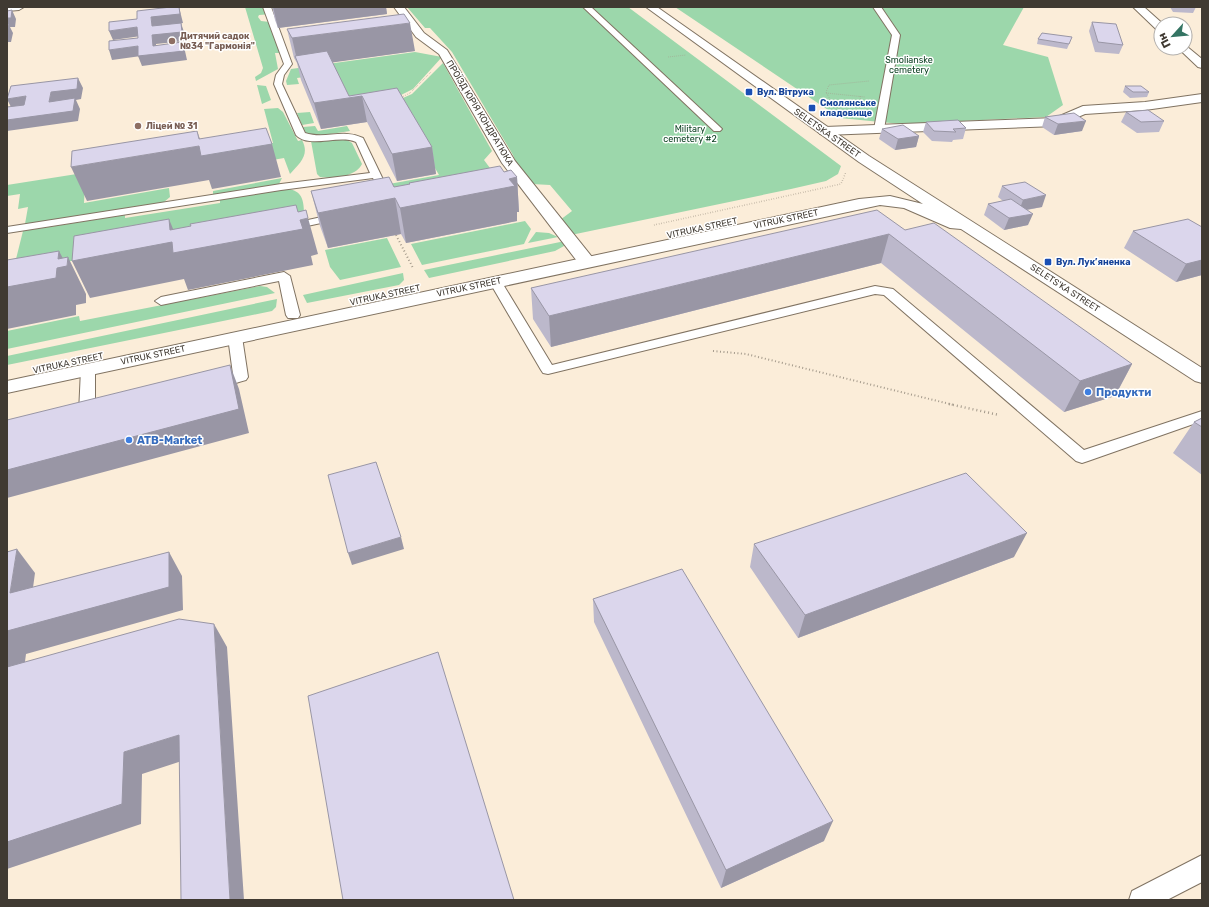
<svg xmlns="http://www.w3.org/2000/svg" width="1209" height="907" font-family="Rubik,sans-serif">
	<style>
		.green { fill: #9cd7ab }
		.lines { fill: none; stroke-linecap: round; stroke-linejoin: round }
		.lane-casing { stroke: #807362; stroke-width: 2 }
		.street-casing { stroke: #807362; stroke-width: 2 }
		.secondary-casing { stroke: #807362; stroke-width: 2 }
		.path-far3 { stroke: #a59b8c; stroke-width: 1; stroke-dasharray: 0.5 1.5; stroke-linecap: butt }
		.path-far2 { stroke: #a59b8c; stroke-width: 1.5; stroke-dasharray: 0.5 2; stroke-linecap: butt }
		.path-far1 { stroke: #a59b8c; stroke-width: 2; stroke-dasharray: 1 2.5; stroke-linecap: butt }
		.path { stroke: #a59b8c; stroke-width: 2.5; stroke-dasharray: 1 3; stroke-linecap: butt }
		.lane { fill: #fff; fill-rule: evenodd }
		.street { fill: #fff; fill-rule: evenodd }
		.secondary { fill: #fff; fill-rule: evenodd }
		.wall { fill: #bcb8cb }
		.shaded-wall { fill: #9996a5 }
		.building { fill: #dbd6ec; stroke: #9996a5 }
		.education-dot { fill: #8d6e63; stroke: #fff; stroke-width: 1.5 }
		.transit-dot { fill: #1a4fb4; stroke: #fff; stroke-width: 1.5 }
		.shop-dot { fill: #3f7fe0; stroke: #fff; stroke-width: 1.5 }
		.labels { text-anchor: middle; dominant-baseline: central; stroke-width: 3; stroke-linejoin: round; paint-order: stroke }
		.far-education-label { font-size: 9px; font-weight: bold; fill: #785e54; stroke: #fff; text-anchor: start }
		.far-park-label { font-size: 9px; fill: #073d1d; stroke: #fff }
		.far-transit-label { font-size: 9px; font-weight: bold; fill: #164399; stroke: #fff; text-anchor: start }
		.far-street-label { font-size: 9px; fill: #403a32; stroke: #fff }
		.shop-label { font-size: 11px; font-weight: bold; fill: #366cbe; stroke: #fff; text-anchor: start }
	</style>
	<rect width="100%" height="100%" fill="#fbedd9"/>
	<path class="green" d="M245 7H368L259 15 258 17 261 21 270 22 280 53H275L278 69 256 81 255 77 261 73 263 68Z
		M407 7H628L841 166 838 174 826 181 791 189 571 235 560 220 572 211 550 185 532 184 517 166 513 155 452 52 430 28H425Z
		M675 7H1024L1003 45 1048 57 1063 105 1046 117 901 124 840 118Z
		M415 52 442 57 413 89 379 106 362 119 334 73 297 78 299 84 287 85 286 81 291 69Z
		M443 63 492 151 484 160 493 172 397 199 389 184 439 175 403 113 387 105 412 94Z
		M257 85 266 86 271 100 262 104Z
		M278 108 283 112 298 141 302 140C310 155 300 163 290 174L284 158 214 170 85 183 84 203 169 188 170 197 164 202 25 224 28 207 18 209 20 194 7 196V185L273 143 264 109Z
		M310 112 314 123 302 125 297 113Z
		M315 126 318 131 347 126 350 131 317 136 306 133 303 127Z
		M332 139H345L352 143 362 164C356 177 332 179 320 177L317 174 311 141Z
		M282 178 279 184 213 196V191Z
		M281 189C300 188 304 196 304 214L287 224 13 271 23 231 125 215V218L220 203V200Z
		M525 221 531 229 524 244 422 265 411 244Z
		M536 232 549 233 558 237 528 243Z
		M387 238 401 267 340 280 330 267 325 250Z
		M565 241 564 246 555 251 429 278 424 270Z
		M403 273 404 280 399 285 307 303 303 295Z
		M260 286 267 287 275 293 7 349V331L79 316 80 321Z
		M277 299 276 307 272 311 7 365V356Z"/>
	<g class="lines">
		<g class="lane-casing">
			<path id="lane" d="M263 7H271L292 64 284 75 282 84 305 133C325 140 342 128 363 138L392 198 391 200H383L373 178 281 190 7 233V227L281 184 370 173 356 142C339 134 309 149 296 135L274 84 276 75 284 64Z
				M583 7H591L720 127 722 129 720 131H714Z
				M873 7H881L900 35 884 129 879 132 874 129 892 35Z
				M340 213 344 214 346 216 344 218 289 230 283 227 285 225Z
				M284 272 290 276 300 315 298 318H288L286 315 279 281 161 305 155 301 161 297Z
				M495 277 501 281 552 365 875 286 893 289 1084 450 1202 411V421L1088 461 1082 463 1076 461 884 295 875 294 548 374 543 373 541 370 489 281Z
				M235 333 240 334 242 337 248 377 246 380C235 383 221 389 210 386L208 383 210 380 233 374 228 337 230 334Z
				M88 365 93 366 95 369V413L92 417 87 418 82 417 79 413 81 369 83 366Z
				M1202 855V882L1167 900H1129L1132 891Z"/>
		</g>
		<g class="street-casing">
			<path id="street" d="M7 7H24L19 10 7 11Z
				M394 7H404L424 33 447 50 515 161 592 257 594 261 592 265 586 266 580 265 502 163 439 54 416 37Z
				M1133 7H1144L1163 24H1161V31L1157 30Z
				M1185 45 1202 59V68L1198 67 1178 48H1185Z
				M1202 94V102L1145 110 1085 114 1057 126 825 135 820 134 818 131 820 128 825 127 1055 118 1083 106 1145 102Z"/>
		</g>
		<g class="secondary-casing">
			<path id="secondary" d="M646 7H657L869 156 1202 368V383L1195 381 961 229 950 228 904 208 880 205 7 393V381L859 199 890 196 923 204 859 162Z"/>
		</g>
		<path class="path-far3" d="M668 57 686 55
			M826 93 865 97
			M860 96 861 103
			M400 98 410 93 431 72
			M832 103 826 92 829 85 869 81"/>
		<path class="path-far2" d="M831 102 842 110
			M861 102V107
			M654 225 841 184 846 172"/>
		<path class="path-far1" d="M396 235 413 268
			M713 351 746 354 954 405"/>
		<path class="path" d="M949 404 999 415"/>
		<use href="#lane" class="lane"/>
		<use href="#street" class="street"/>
		<use href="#secondary" class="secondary"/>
	</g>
	<path class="wall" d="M272 7H386L387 14 278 28 275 20Z
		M1170 7H1196L1193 13 1173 12Z
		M1092 22 1123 45 1119 54 1095 52 1089 31Z
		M287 29 415 51 332 62 349 96 397 88 432 147 436 174 397 181 367 122 321 129 301 80 297 63 294 58Z
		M1038 39 1070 42 1067 49 1037 44Z
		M1125 86 1149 92 1147 97 1130 98 1123 92Z
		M1126 112 1164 121 1159 132 1137 133 1121 122Z
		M1045 117 1082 131 1054 135 1042 127Z
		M926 122 966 128 963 139 953 140 952 142 932 141 923 132Z
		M882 129 919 136 916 147 895 150 879 139Z
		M504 172 517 177 519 212H517V221L406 243 401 234 328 248 320 226 311 191 394 187 409 184V183Z
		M1002 186 1042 207 1027 210 1028 225 1004 230 984 215 988 204 1003 201 998 197Z
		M1202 227V275L1176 282 1124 248 1133 231Z
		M905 230 1132 364 1115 396 1064 412 881 263 551 347 533 319 531 288Z
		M1202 418V475L1173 453 1194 422Z
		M754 544 1014 557 798 638 750 567Z
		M593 599 824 841 721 888 594 622Z"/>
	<path class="shaded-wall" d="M179 7 183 23 154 26 181 23 184 32 185 41 156 44V54L182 42 185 51 187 60 142 66 138 56 152 26 151 17Z
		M273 7H386L387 14 278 28Z
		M12 10 16 19 15 27H10L13 33 11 42H7V18Z
		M410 23 415 51 300 67 297 60 292 38Z
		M137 27 141 36 113 40 109 31Z
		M138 46 141 56 112 60 109 50Z
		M78 78 83 88 81 99 76 100 80 109 78 121 7 131V120L49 102 51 92Z
		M26 96 31 106 12 109 7 99Z
		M362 96 367 122 321 129 314 103Z
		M1086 121 1082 131 1054 135 1058 124Z
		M197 131 206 155 272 144 281 177 212 189 209 180 87 201 71 167 199 146V139Z
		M919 136 916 147 895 150 898 139Z
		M432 147 436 174 397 181 392 154Z
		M517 177 519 212H517V221L406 243 400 208 509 179Z
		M1046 195 1042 207 1019 211 1023 200Z
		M395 198 401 234 328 248 318 213Z
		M1033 214 1028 225 1004 230 1009 218Z
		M308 218 318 254 311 256 313 265 188 290 184 279 90 298 72 261 170 230 169 219 182 251 300 220Z
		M889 234 881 263 551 347 549 316Z
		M59 251 67 266 68 257 86 294V303L76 305V315L7 329V287L58 259Z
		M1202 260V275L1176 282 1186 264Z
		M1132 364 1115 396 1064 412 1080 381Z
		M230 365 239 389 249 433 7 498V470Z
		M1027 533 1014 557 798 638 805 615Z
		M401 537 404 549 352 565 348 553Z
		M17 549 35 573 29 617 10 593Z
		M169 552 182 576 183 610 26 654 21 692 7 677V631Z
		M214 624 227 647 244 900H230Z
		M179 735 194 757 142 774 141 824 7 869V842L124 752Z
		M833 821 824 841 721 888 726 870Z"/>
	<path class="building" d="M171 7H179L180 14 151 17 152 26 181 23 182 32 152 35 153 46 182 42 184 51 138 56V46L109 50V41L138 38 137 27 109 31V22L137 19V11Z
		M12 10 11 18H7V11Z
		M404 14 410 23 292 38 287 29Z
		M1092 22 1116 24 1123 45 1098 42Z
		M7 24H9L7 32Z
		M1042 33 1072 37 1069 44 1038 39Z
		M327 51 349 96 397 88 432 147 392 154 362 96 314 103 295 56Z
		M78 78 77 89 51 92 49 102 75 98 73 111 7 120V107L24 105 26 96 7 99 11 86Z
		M1125 86H1141L1149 92H1133Z
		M1148 110 1164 121 1141 122 1126 112Z
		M1074 113 1086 121 1058 124 1045 117Z
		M958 120 966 128 953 129 956 132 934 131 926 122Z
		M903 125 919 136 898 139 882 129Z
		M266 128 272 144 201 156 199 146 71 167 72 151 197 131 199 139Z
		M500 166 504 172 511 170 517 177 509 179 515 186 400 208 395 198 318 213 311 191 389 177 394 187 410 184 409 183Z
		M1025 182 1046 195 1023 200 1002 186Z
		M1011 199 1033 214 1009 218 988 204Z
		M296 205 298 212 306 210 308 218 300 220 303 229 173 253 172 242 72 261 74 236 169 219 170 230 191 226 190 224Z
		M877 210 905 230 934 223 1132 364 1080 381 889 234 549 316 531 288Z
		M1188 219 1202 227V260L1186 264 1133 231Z
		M59 251 58 259 68 257 67 266 57 268 56 278 7 287V260Z
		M230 365 239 409 7 470V420Z
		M1202 418V427L1194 422Z
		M376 462 401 537 348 553 328 475Z
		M966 473 1027 533 805 615 754 544Z
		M17 549 10 593 169 552V587L7 631V552Z
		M682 569 833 821 726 870 593 599Z
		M179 619 214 624 230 900H181L179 735 124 752 122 804 7 842V667Z
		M438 652 514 900H343L308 696Z"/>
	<g class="education-dot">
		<circle cx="172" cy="41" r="4"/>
		<circle cx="138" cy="126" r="4"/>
	</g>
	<g class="transit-dot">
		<rect x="745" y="88" width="8" height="8" rx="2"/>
		<rect x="808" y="104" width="8" height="8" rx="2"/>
		<rect x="1044" y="258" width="8" height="8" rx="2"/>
	</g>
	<g class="shop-dot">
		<circle cx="1088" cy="392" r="4"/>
		<circle cx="129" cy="440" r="4"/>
	</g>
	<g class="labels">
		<g class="far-education-label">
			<text x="180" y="36">Дитячий садок<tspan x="180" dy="10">№34 "Гармонія"</tspan></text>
			<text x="146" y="126">Ліцей № 31</text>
		</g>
		<g class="far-park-label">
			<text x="909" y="60">Smolianske<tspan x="909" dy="10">cemetery</tspan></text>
			<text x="690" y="129">Military<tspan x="690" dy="10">cemetery #2</tspan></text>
		</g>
		<g class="far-transit-label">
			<text x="757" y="92">Вул. Вітрука</text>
			<text x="820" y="103">Смолянське<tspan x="820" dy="10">кладовище</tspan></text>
			<text x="1056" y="262">Вул. Лук’яненка</text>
		</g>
		<g class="far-street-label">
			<text transform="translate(480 113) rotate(59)">ПРОЇЗД ЮРІЯ КОНДРАТЮКА</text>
			<text transform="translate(827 133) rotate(35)">SELETSKA STREET</text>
			<text transform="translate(786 219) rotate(-12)">VITRUK STREET</text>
			<text transform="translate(702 228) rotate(-12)">VITRUKA STREET</text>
			<text transform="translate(469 287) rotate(-12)">VITRUK STREET</text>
			<text transform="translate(1065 288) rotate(33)">SELETS'KA STREET</text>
			<text transform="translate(385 295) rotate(-12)">VITRUKA STREET</text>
			<text transform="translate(153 355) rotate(-12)">VITRUK STREET</text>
			<text transform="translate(68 363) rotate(-12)">VITRUKA STREET</text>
		</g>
		<g class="shop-label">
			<text x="1096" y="392">Продукти</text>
			<text x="137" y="440">ATB-Market</text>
		</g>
	</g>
	<rect width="1209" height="907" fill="none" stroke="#403a32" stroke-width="16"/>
	<g transform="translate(1173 36) rotate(243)"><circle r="19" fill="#ffffff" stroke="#b3b0ad"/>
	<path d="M0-3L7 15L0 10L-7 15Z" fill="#347463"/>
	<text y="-6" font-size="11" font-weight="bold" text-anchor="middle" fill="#403a32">Пн</text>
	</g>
</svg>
